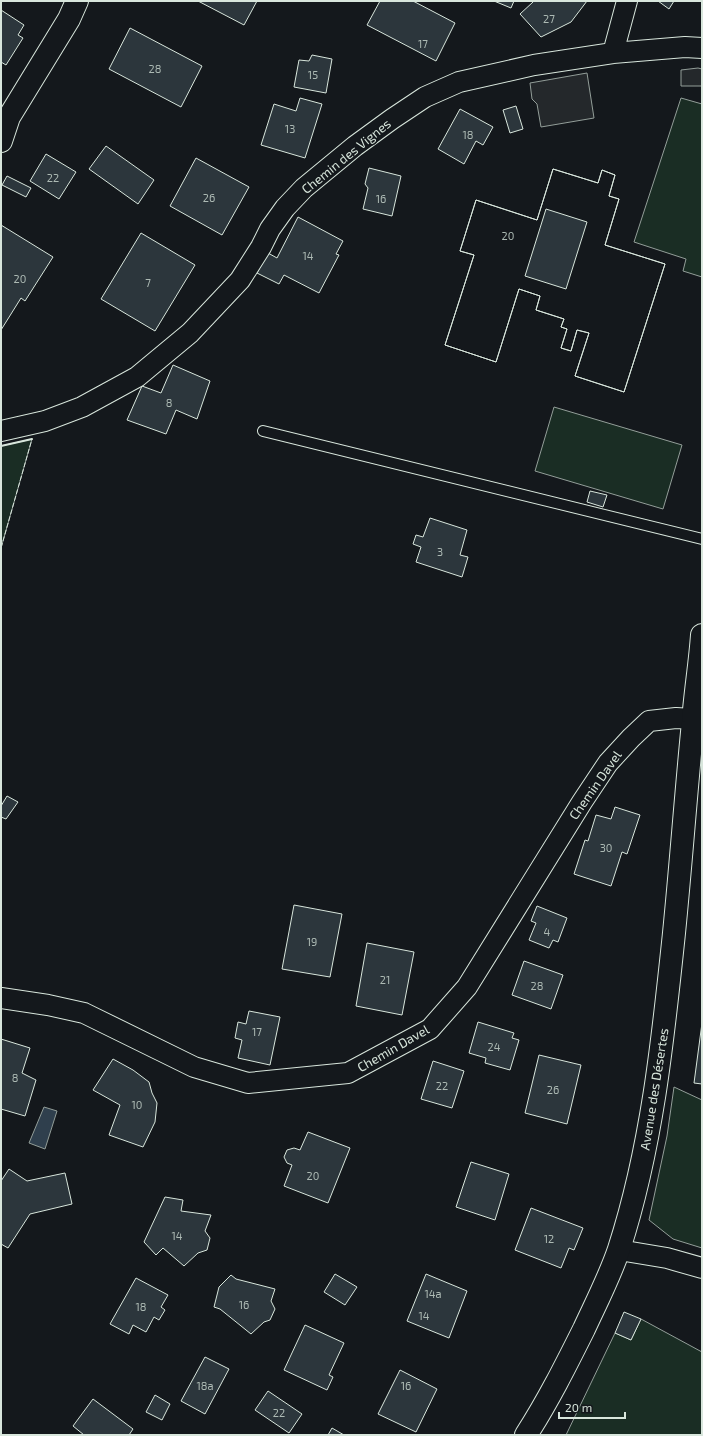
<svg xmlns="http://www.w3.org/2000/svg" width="703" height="1436" font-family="'Exo 2',sans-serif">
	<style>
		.green { fill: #1a2d24; stroke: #939e99 }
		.parking { fill: #24282b; stroke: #939e99 }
		.water { fill: #2f3f4d; stroke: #939e99 }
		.building { fill: #2c363c; stroke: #d8e6dc; fill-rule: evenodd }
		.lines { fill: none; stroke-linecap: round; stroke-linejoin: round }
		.lane-casing { stroke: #d8e6dc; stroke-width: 12 }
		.street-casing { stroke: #d8e6dc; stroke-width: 22 }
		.secondary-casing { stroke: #d8e6dc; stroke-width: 24 }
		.lane { stroke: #14181c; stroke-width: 10 }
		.street { stroke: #14181c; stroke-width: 20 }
		.secondary { stroke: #14181c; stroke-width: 22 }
		.fence { stroke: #d8e6dc; stroke-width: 1; stroke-dasharray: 5 2; stroke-linecap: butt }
		.wall { stroke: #d8e6dc; stroke-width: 2 }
		.labels { text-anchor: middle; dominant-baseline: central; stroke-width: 3; stroke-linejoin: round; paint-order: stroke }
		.number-label { font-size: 11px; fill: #adbab4 }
		.street-label { font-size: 13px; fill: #d8e6dc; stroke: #14181c }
	</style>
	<rect width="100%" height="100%" fill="#14181c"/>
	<path class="green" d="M681 98 702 104V277L683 271 686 259 634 242Z
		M554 407 682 445 663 509 535 471Z
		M32 439 1 548V446Z
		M674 1087 702 1100V1248L673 1239 649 1220 667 1136Z
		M641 1319 702 1352V1435H566L615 1333 631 1340Z"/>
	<path class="parking" d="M698 68 702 69V86H681V70Z
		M587 73 594 118 541 127 537 104 532 99 530 83Z"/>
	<path class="water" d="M44 1107 57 1111 45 1149 29 1143Z"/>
	<path class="building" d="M198 1H257L244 25Z
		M380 1H413L455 23 436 61 367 25Z
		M494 1H514L511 8Z
		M532 1H587L571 22 541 37 520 14 533 2Z
		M658 1H674L669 9Z
		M1 10 24 25 18 35 23 38 6 65 1 62Z
		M130 28 202 66 181 107 109 69Z
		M312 55 332 59 326 93 294 87 299 60 309 61Z
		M300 98 322 104 305 158 261 145 274 104 296 111Z
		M516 106 523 129 510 133 503 110Z
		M460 109 493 127 483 145 476 141 464 164 438 149Z
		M106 146 154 180 138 204 89 169Z
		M46 154 76 172 59 199 30 181Z
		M196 158 249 187 222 235 170 206Z
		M369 168 401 176 392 216 363 209 368 188 365 184Z
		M553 169 598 183 602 170 615 175 609 196 619 199 605 245 665 264 624 392 575 376 589 333 577 330 571 351 561 348 567 329 561 327 564 319 536 310 540 296 519 289 496 362 445 345 474 255 460 251 476 200 537 220ZM546 209 587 222 566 289 525 276Z
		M553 169 598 183 602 170 615 175 609 196 619 199 605 245 665 264 624 392 575 376 589 333 577 330 571 351 561 348 567 329 561 327 564 319 536 310 540 296 519 289 496 362 445 345 474 255 460 251 476 200 537 220Z
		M7 176 31 188 26 197 2 185Z
		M298 217 343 241 336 254 339 255 319 293 284 275 279 284 257 273 268 253 277 258Z
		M1 225 53 257 25 301 21 298 1 330Z
		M141 233 195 265 155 331 101 299Z
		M173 365 210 381 197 419 176 410 166 434 127 420 142 386 161 393Z
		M590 491 607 495 603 507 587 502Z
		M430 518 467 530 460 555 468 557 462 577 416 562 421 547 413 544 416 535 423 537Z
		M7 796 18 802 6 819 1 817V806Z
		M615 807 640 815 627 854 622 852 611 886 574 874 585 840 588 841 596 815 611 819Z
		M294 905 342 914 330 977 282 969Z
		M537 906 567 918 558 942 553 940 549 948 529 940 536 923 531 921Z
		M367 943 414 952 402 1015 356 1006Z
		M524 961 563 975 551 1009 512 995Z
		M249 1011 280 1017 270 1065 238 1058 242 1040 235 1038 238 1022 246 1024Z
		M478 1022 514 1033 512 1038 519 1040 510 1070 485 1063 486 1058 469 1053Z
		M702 1023V1084L694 1083Z
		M1 1039 30 1048 22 1073 36 1080 25 1116 1 1109Z
		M539 1055 581 1065 567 1124 525 1113Z
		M113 1059 133 1070 149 1082 152 1093 157 1103 155 1122 143 1147 109 1135 120 1105 93 1090Z
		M433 1061 464 1071 452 1108 421 1099Z
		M308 1132 350 1148 328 1203 284 1186 292 1165 287 1163 284 1157 287 1150 294 1148 300 1150Z
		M471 1162 509 1174 495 1220 456 1207Z
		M9 1169 27 1181 65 1173 72 1204 30 1214 8 1248 1 1244V1181Z
		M165 1197 183 1200 181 1211 211 1215 205 1231 210 1238 207 1250 198 1253 184 1266 163 1248 156 1255 144 1242Z
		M531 1208 583 1228 574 1250 569 1248 561 1268 515 1250Z
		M335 1274 357 1287 345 1305 324 1292Z
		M426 1274 467 1291 449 1338 407 1321Z
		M231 1275 236 1279 275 1289 271 1301 275 1309 270 1320 264 1322 251 1334 220 1309 214 1307 219 1287Z
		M136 1278 168 1295 161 1307 165 1310 159 1320 154 1317 146 1332 133 1325 129 1334 110 1324Z
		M624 1312 641 1319 631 1340 615 1333Z
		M305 1325 344 1343 329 1375 333 1377 327 1390 284 1370Z
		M205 1357 229 1369 205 1414 181 1401Z
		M400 1370 437 1389 416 1432 378 1414Z
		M268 1391 302 1414 289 1433 255 1410Z
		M155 1395 170 1404 162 1420 146 1412Z
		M93 1399 133 1429 129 1435H84L73 1426Z
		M332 1428 344 1435H328Z"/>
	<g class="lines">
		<g class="lane-casing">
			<path id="lane" d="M263 431 702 539"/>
		</g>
		<g class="street-casing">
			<path id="street" d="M613 53 627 1
				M1 431 45 421 82 407 137 377 190 333 240 280 261 247 270 229 285 208 304 188 355 146 392 119 425 97 459 82 534 65 613 53 685 47 702 48
				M1 998 48 1005 84 1013 194 1067 248 1083 348 1073 430 1029 467 987 582 802 608 763 631 738 649 721 676 718 693 719
				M619 1250 667 1258 702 1268"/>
		</g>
		<g class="secondary-casing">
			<path id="secondary" d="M1 141 9 117 69 19 77 1
				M526 1435C548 1401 566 1365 584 1329 596 1303 610 1276 619 1249 652 1147 663 1039 674 933 681 863 686 792 693 722 695 693 700 664 702 635"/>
		</g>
		<use href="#lane" class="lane"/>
		<use href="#street" class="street"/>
		<use href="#secondary" class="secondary"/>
		<path class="fence" d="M1 548 32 439"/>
		<path class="wall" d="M1 446 32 439"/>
	</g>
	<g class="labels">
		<g class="number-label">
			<text x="549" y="18">27</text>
			<text x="423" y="43">17</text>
			<text x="155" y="68">28</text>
			<text x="313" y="74">15</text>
			<text x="290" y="128">13</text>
			<text x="468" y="134">18</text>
			<text x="53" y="177">22</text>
			<text x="209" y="197">26</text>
			<text x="381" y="198">16</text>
			<text x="508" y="235">20</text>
			<text x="308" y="255">14</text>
			<text x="20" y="278">20</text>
			<text x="148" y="282">7</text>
			<text x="169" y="402">8</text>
			<text x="440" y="551">3</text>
			<text x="606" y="847">30</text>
			<text x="547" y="931">4</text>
			<text x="312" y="941">19</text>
			<text x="385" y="979">21</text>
			<text x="537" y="985">28</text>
			<text x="257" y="1031">17</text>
			<text x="494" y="1046">24</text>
			<text x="15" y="1077">8</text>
			<text x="442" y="1085">22</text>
			<text x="553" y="1089">26</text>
			<text x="137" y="1104">10</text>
			<text x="313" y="1175">20</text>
			<text x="177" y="1235">14</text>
			<text x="549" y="1238">12</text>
			<text x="433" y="1293">14a</text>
			<text x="244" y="1304">16</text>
			<text x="141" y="1306">18</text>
			<text x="424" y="1315">14</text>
			<text x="205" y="1385">18a</text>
			<text x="406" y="1385">16</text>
			<text x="279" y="1412">22</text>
		</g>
		<g class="street-label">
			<text transform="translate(346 156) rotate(-39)">Chemin des Vignes</text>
			<text transform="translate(595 785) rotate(-55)">Chemin Davel</text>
			<text transform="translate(393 1048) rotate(-30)">Chemin Davel</text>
			<text transform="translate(654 1089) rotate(-81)">Avenue des Désertes</text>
		</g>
	</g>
	<rect width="703" height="1436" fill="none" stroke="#d8e6dc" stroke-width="4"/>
	<path d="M559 1412v6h66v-6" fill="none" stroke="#d8e6dc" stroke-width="2"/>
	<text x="565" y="1412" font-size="12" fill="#d8e6dc" stroke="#14181c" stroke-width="3" paint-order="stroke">20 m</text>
</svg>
